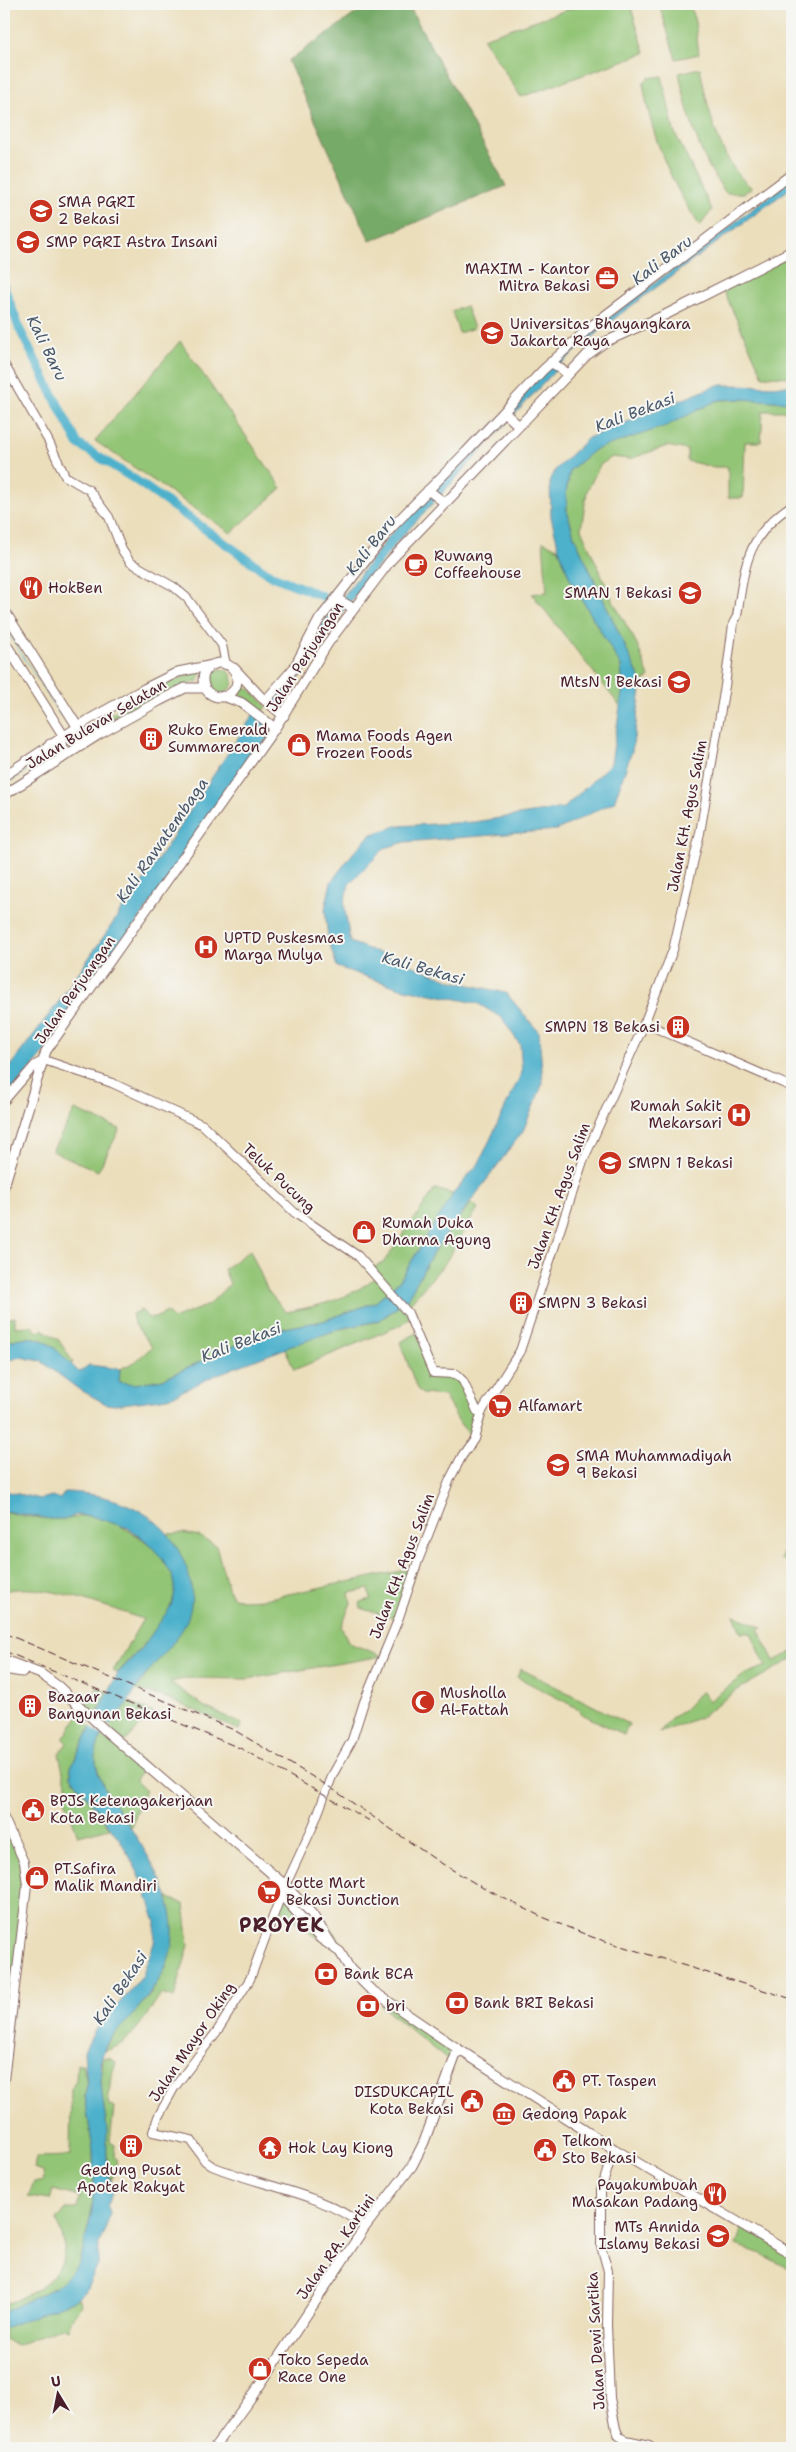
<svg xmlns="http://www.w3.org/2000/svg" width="796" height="2452" font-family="'Shantell Sans',sans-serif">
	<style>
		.green { fill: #93c576; stroke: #6e7250 }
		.forest { fill: #76aa67; stroke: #606449 }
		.water { fill: #4db1cc; stroke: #4c687c }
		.pier { fill: #ebdebb }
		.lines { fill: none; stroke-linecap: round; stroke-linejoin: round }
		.stream { stroke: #4db1cc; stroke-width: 1 }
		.river { stroke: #4db1cc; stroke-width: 9 }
		.secondary-casing { stroke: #82625d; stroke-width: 10 }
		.primary-casing { stroke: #82625d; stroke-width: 11 }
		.secondary { stroke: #fff; stroke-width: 8 }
		.primary { stroke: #fff; stroke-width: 9 }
		.rail { stroke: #4a1f2b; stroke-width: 1; stroke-dasharray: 8 4; stroke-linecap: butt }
		.labels { text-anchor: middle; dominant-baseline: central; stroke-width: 4; stroke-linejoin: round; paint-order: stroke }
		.poi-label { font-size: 15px; fill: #4a1f2b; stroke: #f6f6f2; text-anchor: start }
		.street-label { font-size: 15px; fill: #4a1f2b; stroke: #f6f6f2 }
		.water-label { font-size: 16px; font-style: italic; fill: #4b596b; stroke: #f6f6f2 }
		.district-label { font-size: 20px; font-weight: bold; letter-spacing: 1px; fill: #4a1f2b; stroke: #f6f6f2 }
	</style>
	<rect width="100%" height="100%" fill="#f6f6f2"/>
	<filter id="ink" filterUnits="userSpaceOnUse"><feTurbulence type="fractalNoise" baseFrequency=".02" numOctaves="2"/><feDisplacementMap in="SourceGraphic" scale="10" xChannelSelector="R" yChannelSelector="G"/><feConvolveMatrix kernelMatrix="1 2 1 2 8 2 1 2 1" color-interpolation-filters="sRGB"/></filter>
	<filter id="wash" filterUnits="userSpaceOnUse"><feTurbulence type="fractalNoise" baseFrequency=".0096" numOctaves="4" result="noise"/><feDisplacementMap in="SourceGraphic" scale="20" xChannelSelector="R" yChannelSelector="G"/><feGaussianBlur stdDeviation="1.12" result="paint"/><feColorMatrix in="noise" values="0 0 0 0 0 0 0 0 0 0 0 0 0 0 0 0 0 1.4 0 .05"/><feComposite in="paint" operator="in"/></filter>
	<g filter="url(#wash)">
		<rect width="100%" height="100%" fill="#ebdebb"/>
		<path class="green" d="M584 4H630L645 53 521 97 483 38Z
			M659 4H690L695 22 699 54 676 59Z
			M700 68C708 108 718 161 752 188L744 193H726C699 158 688 116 679 73Z
			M662 76 674 131 712 210 700 226C670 182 651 136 643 83L648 78Z
			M792 255V377L763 376 723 290Z
			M466 306 474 328 459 333 452 311Z
			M180 341 282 488 231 533 95 441Z
			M741 399 792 402V415L783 411H763L761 442H745L743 498H728V467H713L687 461V450L667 446 630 459 612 457 600 465 587 491 581 529 613 601 637 644 649 677 642 683 574 536 567 511 566 493 570 470 593 450 718 400Z
			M543 541 559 549 570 579 621 666 623 688 620 706 532 594 547 592Z
			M209 681a12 12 0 1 1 24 0a12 12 0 1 1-24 0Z
			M198 671 200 673 198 681 169 691 96 731 92 724 168 683Z
			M245 685 267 706 262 712 240 694 242 686Z
			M75 1110 120 1129 98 1171 52 1151Z
			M435 1189 453 1194 400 1280 376 1302 323 1321 279 1329 243 1342 163 1379 135 1384 119 1382 120 1369 135 1362 152 1347 134 1323 132 1314 141 1310 149 1318H155L167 1312 173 1319 208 1305 230 1284 224 1269 250 1250 268 1291 286 1312C322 1305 347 1300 376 1277L369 1269 383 1263Z
			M471 1203 478 1208 445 1263 405 1309 410 1317 403 1324 294 1370 285 1348 339 1329 379 1321 406 1301 434 1251Z
			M4 1313 9 1318 15 1317V1327L32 1326 37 1332 42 1329 58 1339 73 1362 71 1365C50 1341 35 1329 4 1344Z
			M417 1333 431 1369 456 1374 482 1412 474 1439 461 1425 444 1396 422 1394 417 1389 400 1342Z
			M4 1511C22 1517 45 1519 64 1519 74 1519 81 1515 90 1516 122 1521 180 1555 175 1593 171 1618 135 1655 117 1673L113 1671 143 1619C105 1607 43 1581 4 1591Z
			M183 1533 199 1536 216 1546 229 1591 232 1596 242 1600 264 1599 406 1570H415L398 1620 361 1608 360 1602 371 1599 369 1589 349 1593 351 1603 341 1627 349 1643 383 1656 248 1679 189 1678 170 1682 205 1707 242 1724 239 1730 164 1697 136 1690 189 1612C196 1576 183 1564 167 1534Z
			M792 1533V1563L780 1559Z
			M734 1615 762 1627 758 1629 774 1661 792 1652V1659L734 1692 703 1716 659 1733 671 1718 683 1711 702 1691 709 1701 744 1675 766 1666 751 1633H741Z
			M521 1669 629 1724 624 1735 580 1713 579 1709 517 1677Z
			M97 1688 107 1692 71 1767V1776L110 1828 78 1836 63 1794 69 1790 64 1777 59 1754 67 1743 63 1739Z
			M128 1701 159 1716 147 1719 122 1745 146 1766 135 1780 145 1790 131 1828C114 1802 82 1767 102 1735 110 1723 121 1713 128 1701Z
			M4 1818 26 1869 4 2080Z
			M287 1880C312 1899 329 1919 342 1948L340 1952 315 1936 276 1905Z
			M166 1897 184 1904 189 1945 174 1998 161 1994C146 2015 131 2046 104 2051L112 2037 150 1995 166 1967 171 1912Z
			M384 1999 458 2049 452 2064 381 2006Z
			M103 2058H109L116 2062 111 2077 108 2105 114 2108 110 2142 115 2145 114 2156 117 2161 112 2180C104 2166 108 2144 106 2128 105 2116 102 2105 101 2093 101 2082 102 2070 103 2058Z
			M77 2064H83L87 2085 85 2096 93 2151 94 2181 92 2210 80 2263 56 2287 4 2312V2305C28 2296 66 2278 64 2247 64 2238 59 2229 57 2220L66 2209H77L80 2197 53 2190 50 2200 28 2197 34 2182 44 2180 43 2172 34 2169 36 2157 70 2156 71 2089 76 2081Z
			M743 2225 792 2253V2270L761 2254 736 2245Z
			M79 2297 82 2305 72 2318 68 2330 61 2327 16 2346 4 2338V2328Z"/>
		<path class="forest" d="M369 4H408L506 186 370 241 288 61Z"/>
		<path class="water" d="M792 179V187L619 315 564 361 398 541 333 624 281 706 274 701 296 672 322 624 390 535 549 366 561 354Z
			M718 385 792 386V402L741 399 718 400 666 426 594 450 570 470 566 493 567 511 574 536 642 683 632 751 614 802 557 830 405 842 385 848 349 884 344 903 350 942 453 981 506 993 539 1032 543 1083 523 1131 434 1251 406 1301 378 1321 339 1329 289 1347 218 1374 168 1398 115 1405 106 1404 77 1388 41 1361 20 1357 10 1360 4 1365V1344C41 1326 54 1348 79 1372L89 1365 120 1369 119 1382 135 1384 163 1379 243 1342 279 1329 323 1321 376 1302 400 1280 453 1194 479 1163 522 1072 520 1045 502 1018 477 1003 400 988 337 967 328 939 325 909 331 882 353 853 370 835 396 826 474 822 564 808 611 763 623 688 621 666 570 579 559 549 551 517 550 481 556 469 588 438Z
			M255 712 275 728 46 1051 4 1101V1074L57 1004 115 920 137 884 141 885Z
			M4 1491 41 1499 52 1496 60 1499 65 1492C103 1493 147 1505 171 1538 189 1565 201 1599 182 1630 172 1646 157 1661 145 1676 137 1686 131 1698 124 1708 113 1722 97 1736 96 1755 94 1777 111 1798 123 1816 144 1850 171 1886 173 1927 175 1965 151 1994 128 2020 119 2029 108 2038 104 2050 96 2074 105 2106 107 2131 107 2145 106 2158 108 2173 109 2178 113 2183 114 2188L107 2205 111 2214 99 2244 98 2265 85 2292 72 2301 4 2328V2312L56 2287 80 2263 92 2210 94 2181 93 2151 85 2096 87 2085 84 2052 94 2032 142 1977 154 1943 156 1922 143 1883 131 1859 120 1840 71 1776V1767L118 1673 142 1648 171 1606 175 1592 172 1575 161 1557 145 1540 128 1528 91 1516 76 1515 68 1519H50L4 1511Z"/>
		<path class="pier" d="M95 1711 112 1727 104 1738 88 1724Z"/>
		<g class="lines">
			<path class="stream" d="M7 631 61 716
				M4 785 58 751"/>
			<path class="river" d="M4 286 19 328 78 444 134 479 270 575 322 596 337 607"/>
		</g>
	</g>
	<g filter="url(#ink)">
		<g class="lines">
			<g class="secondary-casing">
				<path id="secondary" d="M4 364 48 440 65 476 89 490 109 517 122 550 130 562 174 587 187 598 222 645 226 665
					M644 1023 792 1087
					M4 1101 35 1065 44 1060 112 1083 203 1125 295 1213 358 1256 408 1313 433 1373 456 1374 463 1381 477 1411 482 1412
					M4 1818 24 1862 27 1885 4 2080
					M614 2149 601 2190V2246L608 2271 607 2325 610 2398 616 2429 619 2436 626 2440 649 2445 653 2448
					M365 2227C320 2192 263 2187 212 2166L205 2161 191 2140 153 2132 158 2117 174 2088 218 2030 250 1979 281 1895 313 1826 333 1774 352 1740 364 1702 398 1620 418 1561 450 1479 462 1456 474 1439 482 1411 520 1351 583 1161 642 1029 673 950 700 833 725 686 733 624 737 616C745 565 746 536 792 505"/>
			</g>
			<g class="primary-casing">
				<path id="primary" d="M551 362 568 374
					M504 412 519 426
					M428 490 445 503
					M337 599 353 608
					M4 610 77 726
					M4 641 63 735 72 741H87
					M203 680a17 17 0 1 1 34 0a17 17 0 1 1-34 0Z
					M234 668 261 697 284 716
					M223 696 242 703 275 728
					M266 700 294 668 319 620 392 527 466 452 543 370 590 327 792 174
					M50 744H61L65 752 61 759
					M4 776 90 719 144 689 178 672 213 665
					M4 795 98 735 159 701 185 688H205
					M4 1186 46 1051 275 728 328 643 390 561 587 355 605 342 667 314 792 251
					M4 1660 41 1674 59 1687 106 1731 285 1885 312 1914 332 1945
					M4 1669 22 1672
					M274 1879 281 1895 320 1938 340 1952 350 1969 370 1989 458 2049 614 2149 792 2254
					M214 2448 258 2388 365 2227 412 2166 424 2142 458 2049"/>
			</g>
			<use href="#secondary" class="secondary"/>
			<use href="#primary" class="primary"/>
			<path class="rail" d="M4 1633 234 1730 328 1786 436 1860 483 1888 540 1916 592 1937 792 1999
				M4 1651 242 1749 370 1821"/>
		</g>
	</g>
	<defs>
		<g id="school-disc" transform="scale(1.25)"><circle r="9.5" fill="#c8321e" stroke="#f6f6f2"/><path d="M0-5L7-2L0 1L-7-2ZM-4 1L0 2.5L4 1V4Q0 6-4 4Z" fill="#fff"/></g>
		<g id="office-disc" transform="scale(1.25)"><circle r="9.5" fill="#c8321e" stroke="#f6f6f2"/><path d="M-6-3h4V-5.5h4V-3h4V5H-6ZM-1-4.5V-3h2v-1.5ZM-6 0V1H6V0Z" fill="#fff"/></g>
		<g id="university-disc" transform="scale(1.25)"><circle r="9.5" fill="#c8321e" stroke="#f6f6f2"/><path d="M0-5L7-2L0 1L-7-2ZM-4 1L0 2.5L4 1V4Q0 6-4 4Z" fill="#fff"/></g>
		<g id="cafe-disc" transform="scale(1.25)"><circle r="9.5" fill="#c8321e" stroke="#f6f6f2"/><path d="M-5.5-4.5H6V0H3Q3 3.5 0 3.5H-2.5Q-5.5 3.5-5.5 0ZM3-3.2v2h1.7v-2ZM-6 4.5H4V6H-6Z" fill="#fff"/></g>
		<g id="restaurant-disc" transform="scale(1.25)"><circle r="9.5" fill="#c8321e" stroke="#f6f6f2"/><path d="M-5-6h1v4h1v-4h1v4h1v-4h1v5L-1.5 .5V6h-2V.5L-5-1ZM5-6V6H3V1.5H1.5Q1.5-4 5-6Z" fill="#fff"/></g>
		<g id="building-disc" transform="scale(1.25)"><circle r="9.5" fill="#c8321e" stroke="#f6f6f2"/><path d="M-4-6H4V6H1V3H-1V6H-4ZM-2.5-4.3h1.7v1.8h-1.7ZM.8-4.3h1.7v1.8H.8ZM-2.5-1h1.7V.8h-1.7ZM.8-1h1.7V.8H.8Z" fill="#fff"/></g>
		<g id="shop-disc" transform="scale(1.25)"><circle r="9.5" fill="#c8321e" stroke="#f6f6f2"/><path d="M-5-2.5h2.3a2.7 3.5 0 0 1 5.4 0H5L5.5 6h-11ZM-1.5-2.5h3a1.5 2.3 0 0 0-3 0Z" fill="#fff"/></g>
		<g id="hospital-disc" transform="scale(1.25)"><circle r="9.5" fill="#c8321e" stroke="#f6f6f2"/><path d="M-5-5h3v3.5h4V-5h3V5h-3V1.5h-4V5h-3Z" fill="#fff"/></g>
		<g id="supermarket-disc" transform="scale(1.25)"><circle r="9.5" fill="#c8321e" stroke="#f6f6f2"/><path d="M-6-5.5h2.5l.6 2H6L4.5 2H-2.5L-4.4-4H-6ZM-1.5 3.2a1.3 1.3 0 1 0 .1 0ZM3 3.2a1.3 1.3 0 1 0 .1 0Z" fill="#fff"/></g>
		<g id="mosque-disc" transform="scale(1.25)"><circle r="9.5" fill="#c8321e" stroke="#f6f6f2"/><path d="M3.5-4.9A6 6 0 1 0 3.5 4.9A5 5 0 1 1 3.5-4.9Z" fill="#fff"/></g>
		<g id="civic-disc" transform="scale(1.25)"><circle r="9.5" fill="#c8321e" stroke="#f6f6f2"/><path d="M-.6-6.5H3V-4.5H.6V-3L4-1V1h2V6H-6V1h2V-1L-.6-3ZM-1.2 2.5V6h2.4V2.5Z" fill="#fff"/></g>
		<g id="bank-disc" transform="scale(1.25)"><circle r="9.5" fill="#c8321e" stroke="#f6f6f2"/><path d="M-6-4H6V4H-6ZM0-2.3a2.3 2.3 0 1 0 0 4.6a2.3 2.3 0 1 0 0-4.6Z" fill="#fff"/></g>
		<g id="museum-disc" transform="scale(1.25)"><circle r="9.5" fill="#c8321e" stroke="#f6f6f2"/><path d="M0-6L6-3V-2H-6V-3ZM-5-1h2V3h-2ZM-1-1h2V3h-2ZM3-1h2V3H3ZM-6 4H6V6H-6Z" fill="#fff"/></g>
		<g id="temple-disc" transform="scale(1.25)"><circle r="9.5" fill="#c8321e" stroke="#f6f6f2"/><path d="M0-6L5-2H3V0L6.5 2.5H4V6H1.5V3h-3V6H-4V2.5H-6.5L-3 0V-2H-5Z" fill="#fff"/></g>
	</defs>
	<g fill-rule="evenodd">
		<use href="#school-disc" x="41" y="211"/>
		<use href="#school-disc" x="28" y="242"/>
		<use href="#office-disc" x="607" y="278"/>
		<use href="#university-disc" x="492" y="333"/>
		<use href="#cafe-disc" x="416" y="565"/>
		<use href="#restaurant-disc" x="31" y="588"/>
		<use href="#school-disc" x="690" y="593"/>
		<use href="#school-disc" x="679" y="682"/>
		<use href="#building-disc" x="151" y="739"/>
		<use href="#shop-disc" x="299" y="745"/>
		<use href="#hospital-disc" x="206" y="947"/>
		<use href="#building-disc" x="678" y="1027"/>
		<use href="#hospital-disc" x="739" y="1115"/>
		<use href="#school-disc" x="610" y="1163"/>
		<use href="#shop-disc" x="364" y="1232"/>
		<use href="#building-disc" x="521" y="1303"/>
		<use href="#supermarket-disc" x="500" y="1406"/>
		<use href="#school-disc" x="558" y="1465"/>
		<use href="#mosque-disc" x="423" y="1702"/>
		<use href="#building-disc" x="30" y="1706"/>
		<use href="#civic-disc" x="33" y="1810"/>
		<use href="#shop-disc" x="37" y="1878"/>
		<use href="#supermarket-disc" x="269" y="1892"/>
		<use href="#bank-disc" x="326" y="1974"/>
		<use href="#bank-disc" x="457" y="2003"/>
		<use href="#bank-disc" x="368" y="2006"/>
		<use href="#civic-disc" x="564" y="2081"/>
		<use href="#civic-disc" x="472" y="2101"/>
		<use href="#museum-disc" x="504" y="2114"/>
		<use href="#building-disc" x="131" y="2146"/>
		<use href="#temple-disc" x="270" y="2148"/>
		<use href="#civic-disc" x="545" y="2150"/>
		<use href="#restaurant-disc" x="715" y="2194"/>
		<use href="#school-disc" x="718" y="2236"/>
		<use href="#shop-disc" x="260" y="2369"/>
	</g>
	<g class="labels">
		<g class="poi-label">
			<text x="58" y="202">SMA PGRI<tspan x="58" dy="17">2 Bekasi</tspan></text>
			<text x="46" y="242">SMP PGRI Astra Insani</text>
			<text x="590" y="269" text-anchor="end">MAXIM - Kantor<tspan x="590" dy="17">Mitra Bekasi</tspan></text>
			<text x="510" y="324">Universitas Bhayangkara<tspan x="510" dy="17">Jakarta Raya</tspan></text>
			<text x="434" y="556">Ruwang<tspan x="434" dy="17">Coffeehouse</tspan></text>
			<text x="48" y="588">HokBen</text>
			<text x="672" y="593" text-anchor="end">SMAN 1 Bekasi</text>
			<text x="662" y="682" text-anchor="end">MtsN 1 Bekasi</text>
			<text x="168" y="730">Ruko Emerald<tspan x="168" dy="17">Summarecon</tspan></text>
			<text x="316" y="736">Mama Foods Agen<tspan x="316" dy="17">Frozen Foods</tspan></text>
			<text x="224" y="938">UPTD Puskesmas<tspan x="224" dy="17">Marga Mulya</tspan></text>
			<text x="660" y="1027" text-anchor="end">SMPN 18 Bekasi</text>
			<text x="722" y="1106" text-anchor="end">Rumah Sakit<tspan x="722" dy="17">Mekarsari</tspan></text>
			<text x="628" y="1163">SMPN 1 Bekasi</text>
			<text x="382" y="1223">Rumah Duka<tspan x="382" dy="17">Dharma Agung</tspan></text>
			<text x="538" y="1303">SMPN 3 Bekasi</text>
			<text x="518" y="1406">Alfamart</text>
			<text x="576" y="1456">SMA Muhammadiyah<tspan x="576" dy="17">9 Bekasi</tspan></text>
			<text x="440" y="1693">Musholla<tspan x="440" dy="17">Al-Fattah</tspan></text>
			<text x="48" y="1697">Bazaar<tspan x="48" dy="17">Bangunan Bekasi</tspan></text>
			<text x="50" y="1801">BPJS Ketenagakerjaan<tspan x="50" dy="17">Kota Bekasi</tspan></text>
			<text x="54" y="1869">PT.Safira<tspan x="54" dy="17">Malik Mandiri</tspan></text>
			<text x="286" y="1883">Lotte Mart<tspan x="286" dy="17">Bekasi Junction</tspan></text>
			<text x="344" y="1974">Bank BCA</text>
			<text x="474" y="2003">Bank BRI Bekasi</text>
			<text x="386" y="2006">bri</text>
			<text x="582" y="2081">PT. Taspen</text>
			<text x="454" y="2092" text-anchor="end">DISDUKCAPIL<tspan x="454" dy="17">Kota Bekasi</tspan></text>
			<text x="522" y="2114">Gedong Papak</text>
			<text x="562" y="2141">Telkom<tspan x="562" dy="17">Sto Bekasi</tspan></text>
			<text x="288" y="2148">Hok Lay Kiong</text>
			<text x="131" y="2170" text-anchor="middle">Gedung Pusat<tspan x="131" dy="17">Apotek Rakyat</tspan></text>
			<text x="698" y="2185" text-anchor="end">Payakumbuah<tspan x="698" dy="17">Masakan Padang</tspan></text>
			<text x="700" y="2227" text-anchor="end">MTs Annida<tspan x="700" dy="17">Islamy Bekasi</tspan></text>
			<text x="278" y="2360">Toko Sepeda<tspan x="278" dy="17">Race One</tspan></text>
		</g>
		<g class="street-label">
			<text transform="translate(305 657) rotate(-57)">Jalan Perjuangan</text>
			<text transform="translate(96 724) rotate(-31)">Jalan Bulevar Selatan</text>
			<text transform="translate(687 816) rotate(-79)">Jalan KH. Agus Salim</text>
			<text transform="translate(75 990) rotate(-55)">Jalan Perjuangan</text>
			<text transform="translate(279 1178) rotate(43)">Teluk Pucung</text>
			<text transform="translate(559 1196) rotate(-70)">Jalan KH. Agus Salim</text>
			<text transform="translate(402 1566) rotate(-69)">Jalan KH. Agus Salim</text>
			<text transform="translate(192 2042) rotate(-56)">Jalan Mayor Oking</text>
			<text transform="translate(336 2247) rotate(-55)">Jalan RA. Kartini</text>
			<text transform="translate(596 2341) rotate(-93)">Jalan Dewi Sartika</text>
		</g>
		<g class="water-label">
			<text transform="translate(662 260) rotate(-37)">Kali Baru</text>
			<text transform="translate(47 348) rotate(64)">Kali Baru</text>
			<text transform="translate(635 412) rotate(-21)">Kali Bekasi</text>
			<text transform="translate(371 545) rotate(-52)">Kali Baru</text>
			<text transform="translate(162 840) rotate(-55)">Kali Rawatembaga</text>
			<text transform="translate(423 968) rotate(16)">Kali Bekasi</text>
			<text transform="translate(241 1342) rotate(-21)">Kali Bekasi</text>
			<text transform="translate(120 1988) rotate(-56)">Kali Bekasi</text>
		</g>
		<g class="district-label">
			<text x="282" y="1925">PROYEK</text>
		</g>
	</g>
	<rect width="796" height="2452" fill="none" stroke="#f6f6f2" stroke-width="20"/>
	<g transform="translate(58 2394) rotate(350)" stroke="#f6f6f2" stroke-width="4" paint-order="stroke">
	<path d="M0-4L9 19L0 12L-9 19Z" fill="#4a1f2b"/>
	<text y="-8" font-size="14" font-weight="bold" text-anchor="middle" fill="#4a1f2b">U</text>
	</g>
</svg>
